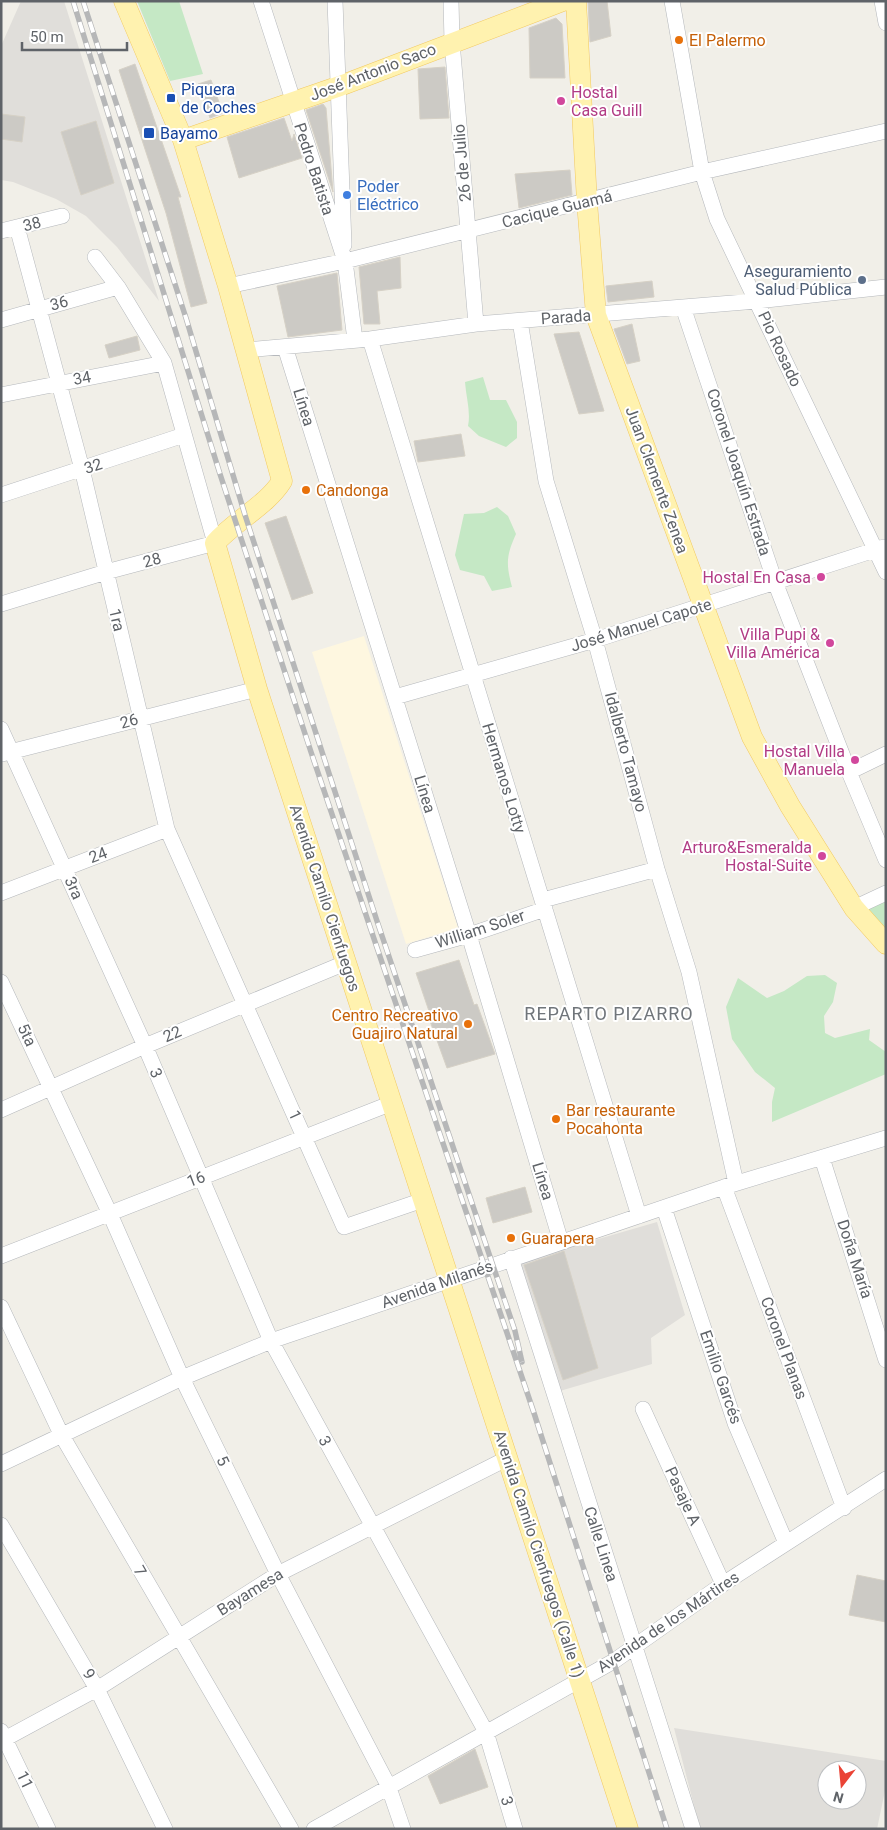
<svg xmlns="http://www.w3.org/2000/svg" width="887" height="1830" font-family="Roboto,sans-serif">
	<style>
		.commercial { fill: #fef7e0 }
		.industrial { fill: #e0deda; fill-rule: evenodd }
		.green { fill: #c5e8c5 }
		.building { fill: #cccac5; stroke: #d6d1c6 }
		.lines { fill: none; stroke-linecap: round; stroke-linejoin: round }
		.minor-casing { stroke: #b5b8bc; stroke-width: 16 }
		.major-casing { stroke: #f2c960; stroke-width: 21 }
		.minor { stroke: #fff; stroke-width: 15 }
		.major { stroke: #fff2af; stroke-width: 20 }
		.rail-casing { stroke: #b6b7b8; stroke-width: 5.5 }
		.rail { stroke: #fff; stroke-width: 4; stroke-dasharray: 11; stroke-linecap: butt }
		.food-dot { fill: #e8710a; stroke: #fff; stroke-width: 2 }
		.transit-dot { fill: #1a4fb4; stroke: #fff; stroke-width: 2 }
		.hotel-dot { fill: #d1479c; stroke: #fff; stroke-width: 2 }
		.shop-dot { fill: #3f7fe0; stroke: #fff; stroke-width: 2 }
		.service-dot { fill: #5c6f8a; stroke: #fff; stroke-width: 2 }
		.labels { text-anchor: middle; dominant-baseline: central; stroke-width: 4; stroke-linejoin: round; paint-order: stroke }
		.food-label { font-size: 16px; fill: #c56008; stroke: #fff; text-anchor: start }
		.street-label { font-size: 16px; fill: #5f6368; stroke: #fff }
		.transit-label { font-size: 16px; fill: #164399; stroke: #fff; text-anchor: start }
		.hotel-label { font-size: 16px; fill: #b23c85; stroke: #fff; text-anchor: end }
		.shop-label { font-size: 16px; fill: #366cbe; stroke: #fff; text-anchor: start }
		.service-label { font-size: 16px; fill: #4e5e75; stroke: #fff; text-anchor: end }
		.neighbourhood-label { font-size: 18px; letter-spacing: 1px; fill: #70757a; stroke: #fff }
	</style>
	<rect width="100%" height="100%" fill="#f1efe8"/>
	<path class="commercial" d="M364 636 458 928 406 944 312 652Z"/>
	<path class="industrial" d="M21 1H64L159 301 117 247 86 216 56 199 13 182 1 180V46Z
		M657 1222 685 1315 651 1338 652 1364 553 1393 519 1262Z
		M674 1728 886 1761V1786L877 1829H700ZM827 1770H857V1800H827Z"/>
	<path class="green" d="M137 1H179L203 74 170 81Z
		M483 377 490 400H506L517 422V438L506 447 479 436 468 426C471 412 466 397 465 382Z
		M497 507 508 516 516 534C506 556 506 564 512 587L492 591 484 576 460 570 455 555 464 514 484 513Z
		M886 895V933L861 906Z
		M825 975 837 983 833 1002 824 1016 825 1033 835 1038 870 1029 869 1040 886 1052V1074L772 1122V1102L775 1088 755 1072 732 1039 726 1007 738 978 767 998 784 991 807 976Z"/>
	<path class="building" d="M588 1H607L611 36 590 42Z
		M556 18 562 24 565 78H530L529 28Z
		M135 64 181 197H178L207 303 191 307 166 213 119 70Z
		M445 67 449 118 420 119 418 69Z
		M211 80 223 113 210 118 198 84Z
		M323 104 326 108 333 192 306 110Z
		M1 114 25 117 22 142 1 139Z
		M284 118 292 141 294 134 302 158 239 178 227 137Z
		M96 121 114 183 81 195 61 132Z
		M570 170 572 195 519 208 515 174Z
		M400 257 401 288 377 291 380 324H364L359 267Z
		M337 273 342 330 288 337 277 286Z
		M652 281 654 297 608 302 606 286Z
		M632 324 640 361 627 364 614 329Z
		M579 332 604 411 579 414 554 334Z
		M137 336 140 350 109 358 105 345Z
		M461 434 465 456 418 462 414 441Z
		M286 516 313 593 292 600 265 523Z
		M459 960 474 1005 477 1004 495 1054 447 1068 430 1021 432 1020 416 973Z
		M525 1187 532 1212 493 1223 486 1198Z
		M564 1251 598 1368 563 1380 524 1265Z
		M857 1575 886 1581V1622L849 1615Z
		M475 1749 488 1787 440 1804 428 1776Z"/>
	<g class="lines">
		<g class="minor-casing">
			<path id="minor" d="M261 1 345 261 355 340
				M335 1 344 245
				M451 1 452 42 476 324
				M672 1 702 172 717 219 886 572
				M882 1 886 23
				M17 227 82 469 167 829 344 1227 423 1200
				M1 231 62 216
				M228 286 345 261 702 172 886 131
				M683 307 775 582 849 772 886 860
				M1 320 118 287
				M520 321 546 481 595 640 657 869 689 972 736 1183
				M370 339 639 1216
				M285 347 469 935 561 1242
				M246 350 370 339 476 324 757 301 886 287
				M1 395 164 363
				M1 495 184 435
				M1 604 106 572 215 543 164 363 118 287 95 257
				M395 697 595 640 884 547
				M1 729 145 1046 271 1341 486 1732 515 1829
				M2 754 257 689
				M849 772 886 754
				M1 893 167 829
				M543 900 657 869
				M854 908 886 893
				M415 950 469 935 545 909
				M1 982 110 1214 182 1378 278 1574 388 1785 403 1829
				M1 1110 145 1046 345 963
				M822 1158 886 1360
				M724 1187 844 1508
				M664 1208 735 1423 786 1543
				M1 1256 392 1103
				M511 1258 693 1829
				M1 1307 61 1434 291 1829
				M643 1409 723 1584
				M1 1464 182 1378 271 1341 724 1187 886 1138
				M1 1525 97 1689 165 1829
				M1 1731 48 1829
				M1 1741 97 1689 278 1574 508 1458
				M314 1829 614 1661 723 1584 886 1479"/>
		</g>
		<g class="major-casing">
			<path id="major" d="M124 1 183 140 228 286 282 481C267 505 236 520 215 543L257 689 628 1829
				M576 1 587 202 596 315 752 737 790 806 854 908 886 944
				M183 140 340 86 563 1"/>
		</g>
		<use href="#minor" class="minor"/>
		<use href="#major" class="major"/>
		<g class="rail-casing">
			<path id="rail" d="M73 1 220 474 311 752 534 1413 667 1829
				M83 1 186 318 245 515 377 921 515 1331 522 1362"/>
		</g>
		<use href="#rail" class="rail"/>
	</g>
	<g class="food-dot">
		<circle cx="679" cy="40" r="5"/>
		<circle cx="306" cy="490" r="5"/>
		<circle cx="468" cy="1024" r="5"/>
		<circle cx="556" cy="1119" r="5"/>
		<circle cx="511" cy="1238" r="5"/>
	</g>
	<g class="transit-dot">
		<rect x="166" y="93" width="10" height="10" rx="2.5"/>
		<rect x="143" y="127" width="12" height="12" rx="2.5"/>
	</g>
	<g class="hotel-dot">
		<circle cx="561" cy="101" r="5"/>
		<circle cx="821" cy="577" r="5"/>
		<circle cx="830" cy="643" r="5"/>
		<circle cx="855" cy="760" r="5"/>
		<circle cx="822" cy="856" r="5"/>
	</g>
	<circle class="shop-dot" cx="347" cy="195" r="5"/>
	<circle class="service-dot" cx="862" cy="280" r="5"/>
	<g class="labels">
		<g class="food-label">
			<text x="689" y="40">El Palermo</text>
			<text x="316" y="490">Candonga</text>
			<text x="458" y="1015" text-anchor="end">Centro Recreativo<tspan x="458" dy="18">Guajiro Natural</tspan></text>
			<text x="566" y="1110">Bar restaurante<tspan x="566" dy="18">Pocahonta</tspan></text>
			<text x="521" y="1238">Guarapera</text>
		</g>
		<g class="street-label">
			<text transform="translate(373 72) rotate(-21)">José Antonio Saco</text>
			<text transform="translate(462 163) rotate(-95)">26 de Julio</text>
			<text transform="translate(314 169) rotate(72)">Pedro Batista</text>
			<text transform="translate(557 209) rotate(-14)">Cacique Guamá</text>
			<text transform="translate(32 224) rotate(-14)">38</text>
			<text transform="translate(59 303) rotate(-15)">36</text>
			<text transform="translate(566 317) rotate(-4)">Parada</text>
			<text transform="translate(780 349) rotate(65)">Pio Rosado</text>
			<text transform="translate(82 378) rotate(-11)">34</text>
			<text transform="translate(304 407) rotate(73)">Línea</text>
			<text transform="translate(93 466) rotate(-18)">32</text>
			<text transform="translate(739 472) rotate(72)">Coronel Joaquín Estrada</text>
			<text transform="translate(657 480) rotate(70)">Juan Clemente Zenea</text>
			<text transform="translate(152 560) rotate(-15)">28</text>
			<text transform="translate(117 620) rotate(77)">1ra</text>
			<text transform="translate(641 625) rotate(-17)">José Manuel Capote</text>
			<text transform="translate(129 721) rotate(-15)">26</text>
			<text transform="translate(626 752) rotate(75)">Idalberto Tamayo</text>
			<text transform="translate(504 778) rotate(73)">Hermanos Lotty</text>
			<text transform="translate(425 794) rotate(73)">Línea</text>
			<text transform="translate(98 855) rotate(-21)">24</text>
			<text transform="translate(74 888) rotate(66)">3ra</text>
			<text transform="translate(325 898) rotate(72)">Avenida Camilo Cienfuegos</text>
			<text transform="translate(480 929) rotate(-18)">William Soler</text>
			<text transform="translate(172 1034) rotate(-23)">22</text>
			<text transform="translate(27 1035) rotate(65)">5ta</text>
			<text transform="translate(156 1073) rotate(67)">3</text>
			<text transform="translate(295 1115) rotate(66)">1</text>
			<text transform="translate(196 1179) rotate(-21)">16</text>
			<text transform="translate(543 1181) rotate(73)">Línea</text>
			<text transform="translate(855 1259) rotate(72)">Doña María</text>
			<text transform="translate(437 1284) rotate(-19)">Avenida Milanés</text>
			<text transform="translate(784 1348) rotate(70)">Coronel Planas</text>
			<text transform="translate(721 1377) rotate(71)">Emilio Garcés</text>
			<text transform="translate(325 1441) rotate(62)">3</text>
			<text transform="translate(223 1461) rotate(64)">5</text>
			<text transform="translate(683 1496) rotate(65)">Pasaje A</text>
			<text transform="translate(601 1544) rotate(72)">Calle Linea</text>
			<text transform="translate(539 1554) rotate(72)">Avenida Camilo Cienfuegos (Calle 1)</text>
			<text transform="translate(140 1571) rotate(60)">7</text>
			<text transform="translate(250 1592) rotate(-32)">Bayamesa</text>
			<text transform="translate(668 1622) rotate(-34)">Avenida de los Mártires</text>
			<text transform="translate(89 1674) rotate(60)">9</text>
			<text transform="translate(25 1780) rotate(65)">11</text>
			<text transform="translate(507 1801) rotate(73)">3</text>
		</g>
		<g class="transit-label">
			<text x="181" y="89">Piquera<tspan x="181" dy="18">de Coches</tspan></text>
			<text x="160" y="133">Bayamo</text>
		</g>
		<g class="hotel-label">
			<text x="571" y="92" text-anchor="start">Hostal<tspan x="571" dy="18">Casa Guill</tspan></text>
			<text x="811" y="577">Hostal En Casa</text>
			<text x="820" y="634">Villa Pupi &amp;<tspan x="820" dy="18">Villa América</tspan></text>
			<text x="845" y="751">Hostal Villa<tspan x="845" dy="18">Manuela</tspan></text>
			<text x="812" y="847">Arturo&amp;Esmeralda<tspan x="812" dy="18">Hostal-Suite</tspan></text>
		</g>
		<g class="shop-label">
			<text x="357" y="186">Poder<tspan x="357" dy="18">Eléctrico</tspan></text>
		</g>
		<g class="service-label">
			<text x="852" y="271">Aseguramiento<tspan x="852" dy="18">Salud Pública</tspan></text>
		</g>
		<g class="neighbourhood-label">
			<text x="609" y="1013">REPARTO PIZARRO</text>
		</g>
	</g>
	<rect width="887" height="1830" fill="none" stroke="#5f6368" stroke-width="5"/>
	<g transform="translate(842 1785) rotate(196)"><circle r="24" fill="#ffffff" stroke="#bfc1c3"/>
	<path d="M0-4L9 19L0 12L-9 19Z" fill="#ea4335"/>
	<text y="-8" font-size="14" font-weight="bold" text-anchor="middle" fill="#5f6368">N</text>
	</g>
	<path d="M22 42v8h105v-8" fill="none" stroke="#5f6368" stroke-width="2.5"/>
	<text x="30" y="42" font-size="15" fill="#5f6368" stroke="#ffffff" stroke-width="4" paint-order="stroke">50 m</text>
</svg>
